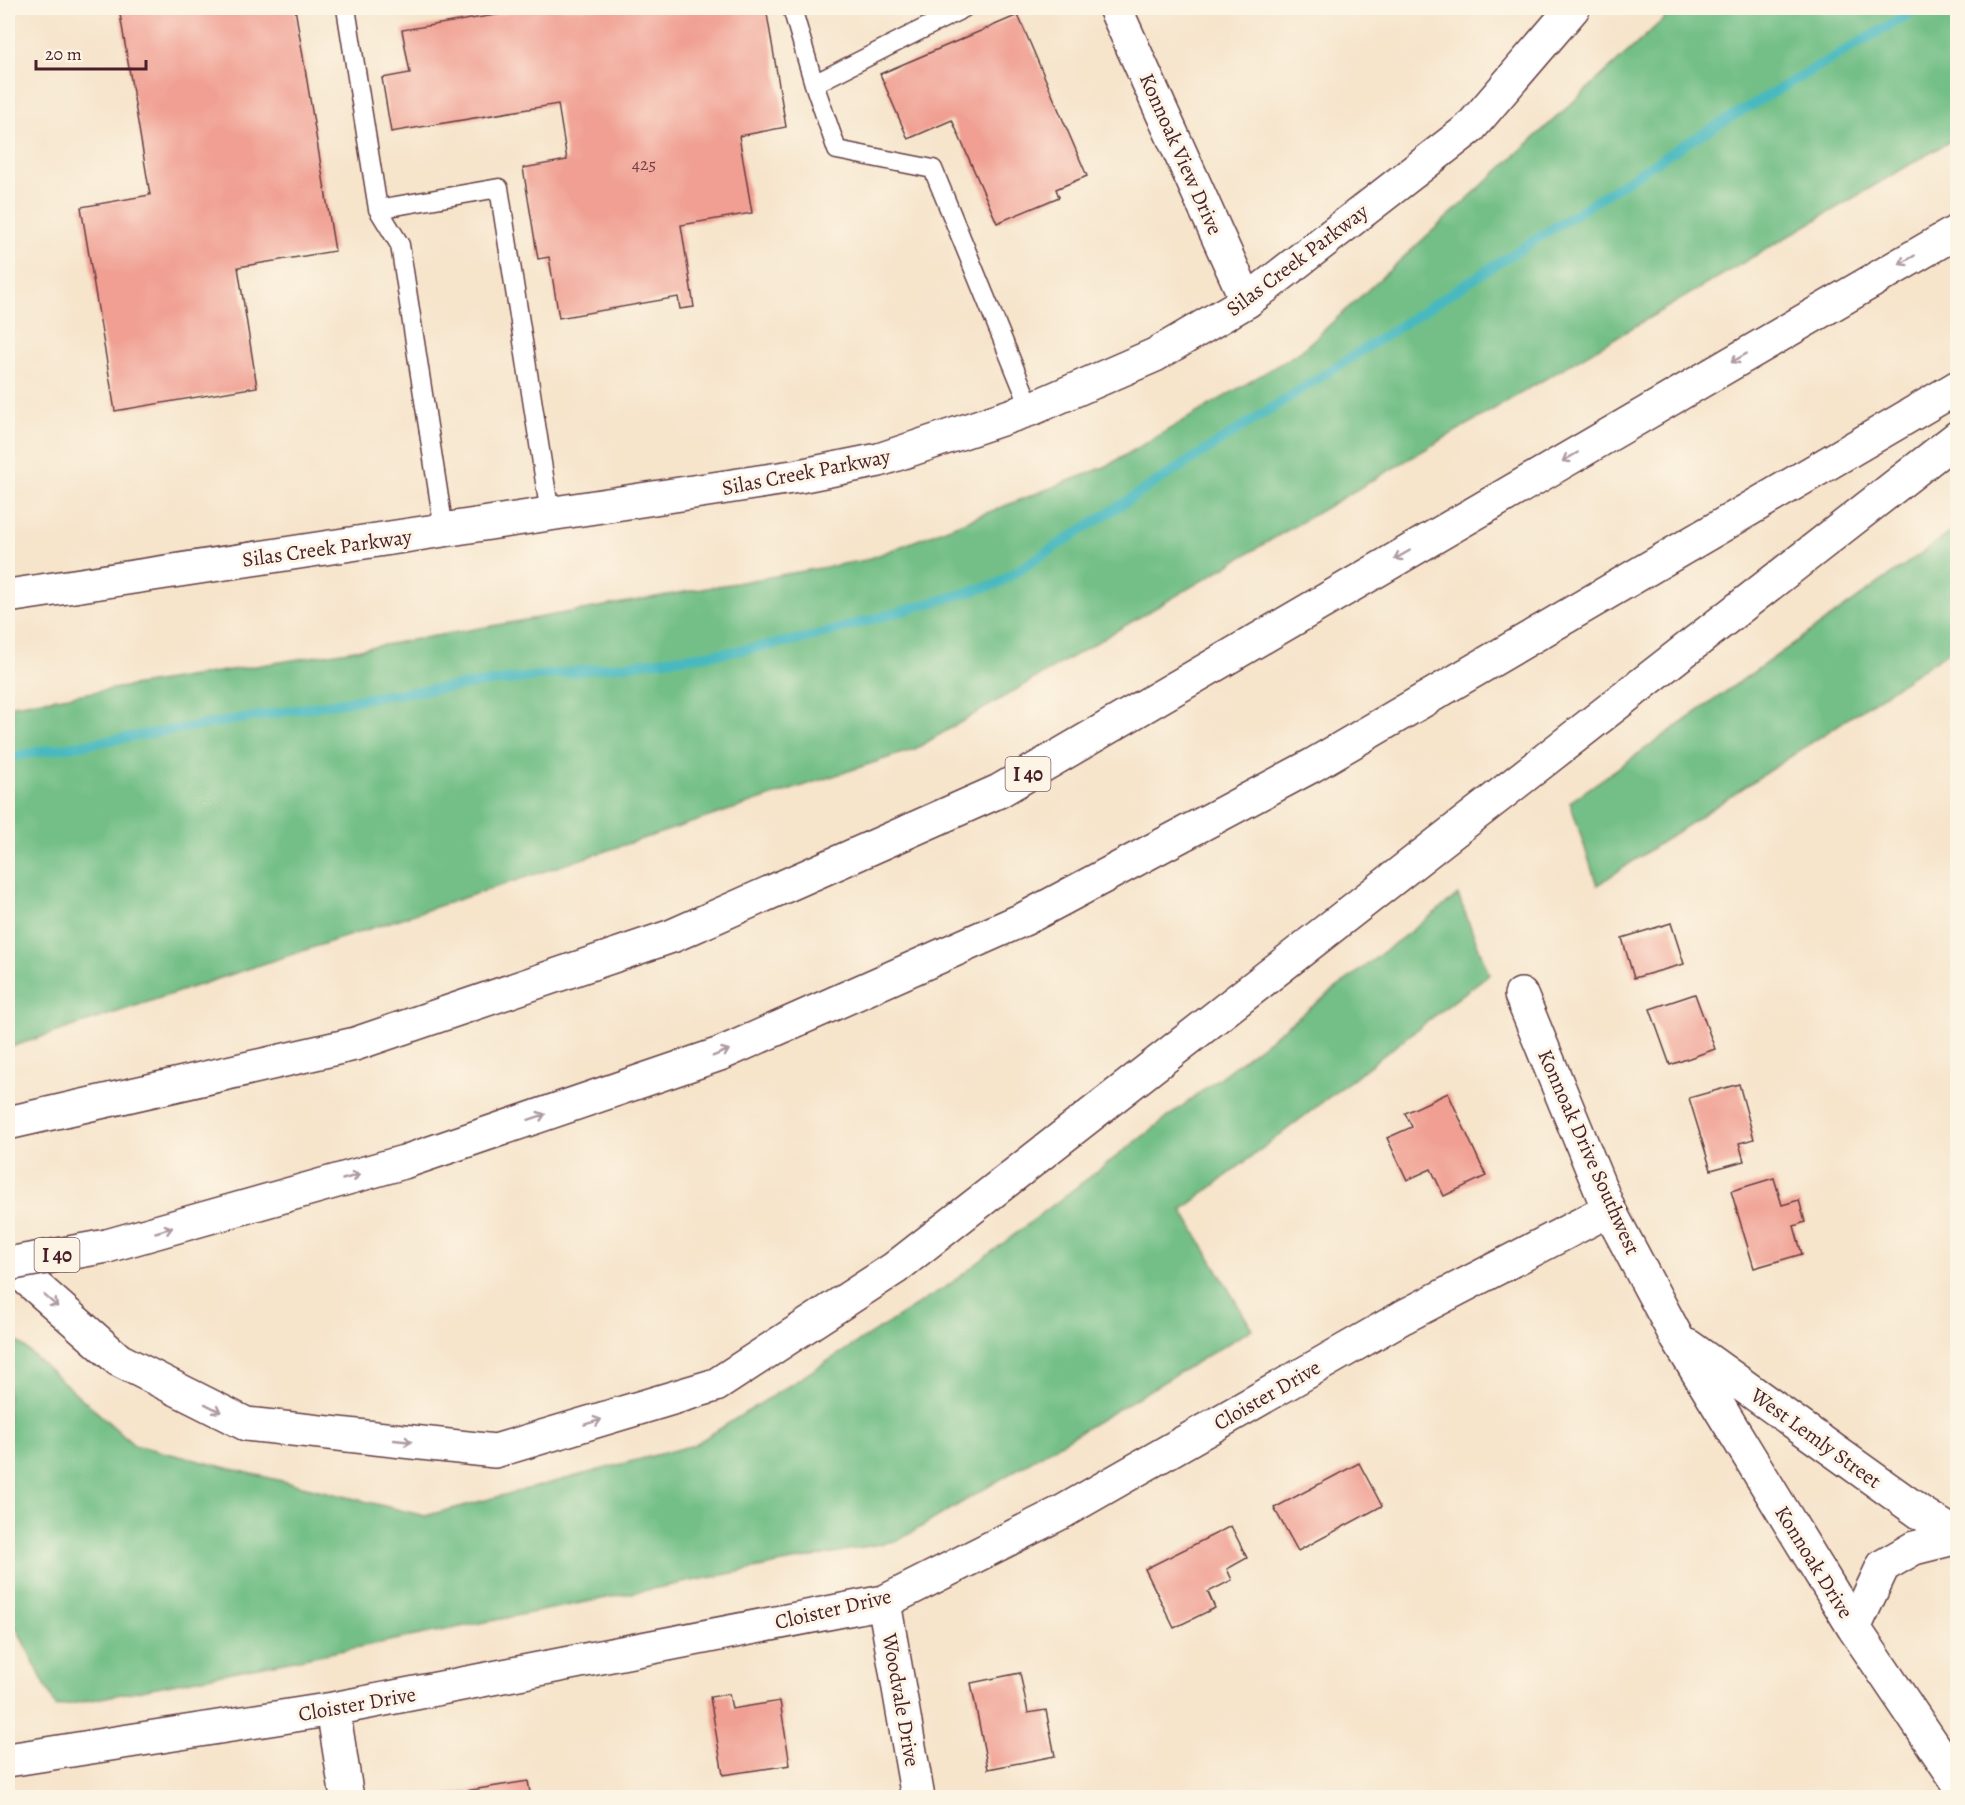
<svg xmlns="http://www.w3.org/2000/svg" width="1965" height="1805" font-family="Alegreya,serif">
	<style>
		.forest { fill: #73bf87; stroke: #5e6f59; stroke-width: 1.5 }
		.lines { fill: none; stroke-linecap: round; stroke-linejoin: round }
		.stream { stroke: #49b9bf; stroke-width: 10 }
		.building { fill: #f09f92 }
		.service-casing { stroke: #643d43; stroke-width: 21 }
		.minor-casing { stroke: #643d43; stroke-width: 36 }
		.primary-casing { stroke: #643d43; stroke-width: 36 }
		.motorway-casing { stroke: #643d43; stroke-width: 36 }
		.service { stroke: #fff; stroke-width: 18 }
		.minor { stroke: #fff; stroke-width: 33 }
		.primary { stroke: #fff; stroke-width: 33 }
		.motorway { stroke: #fff; stroke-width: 33 }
		.motorway-bridge-casing { stroke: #643d43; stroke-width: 36; stroke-linecap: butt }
		.motorway-bridge { stroke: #fff; stroke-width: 33 }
		.oneway { stroke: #ae9aa0 }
		.labels { text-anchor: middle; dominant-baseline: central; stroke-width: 6; stroke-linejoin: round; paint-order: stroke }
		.number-label { font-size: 18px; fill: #743f45 }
		.shield { fill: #fcf5e5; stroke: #7f5f63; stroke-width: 1.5 }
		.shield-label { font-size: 20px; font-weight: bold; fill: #4a1f2b }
		.street-label { font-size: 21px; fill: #4a1f2b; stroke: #fcf5e5 }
	</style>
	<rect width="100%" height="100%" fill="#fcf5e5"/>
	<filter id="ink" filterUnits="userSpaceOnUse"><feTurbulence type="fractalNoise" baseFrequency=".0167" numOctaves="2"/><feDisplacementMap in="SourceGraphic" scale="12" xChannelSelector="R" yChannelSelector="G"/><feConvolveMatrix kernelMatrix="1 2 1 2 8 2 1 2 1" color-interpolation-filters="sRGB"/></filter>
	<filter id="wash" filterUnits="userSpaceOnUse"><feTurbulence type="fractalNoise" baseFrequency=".008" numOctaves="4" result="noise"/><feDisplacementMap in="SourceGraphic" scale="24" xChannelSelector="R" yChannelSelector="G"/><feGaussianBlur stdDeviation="1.35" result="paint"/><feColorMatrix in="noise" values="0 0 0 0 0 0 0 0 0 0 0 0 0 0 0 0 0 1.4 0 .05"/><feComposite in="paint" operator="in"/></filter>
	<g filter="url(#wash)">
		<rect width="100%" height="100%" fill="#f6e4cb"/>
		<path class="forest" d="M1676 8H1957V137L915 749 8 1048V706L367 648 866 560 1107 466 1300 352Z
			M1957 528V646L1597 885 1570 802Z
			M1458 895 1489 974 1182 1210 1252 1329 899 1540 56 1707 16 1627 8 1625V1333L134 1445 425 1516 694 1445 946 1287Z"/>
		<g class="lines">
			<path class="stream" d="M8 757 380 696 731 652 807 638 997 584 1683 145 1919 8"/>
		</g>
		<g id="blocks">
			<path class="building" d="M119 8H295L335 251 238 267 257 387 115 411 81 207 150 195Z
				M538 8H766L786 127 739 136 752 213 681 225 694 307 680 309 678 297 559 318 549 257 538 259 523 168 567 160 558 104 391 132 382 78 410 73 402 30Z
				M1018 15 1087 176 1056 189 1059 197 997 223 952 120 908 139 880 74Z
				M1671 923 1684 964 1634 978 1622 938Z
				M1695 994 1715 1049 1670 1065 1650 1009Z
				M1739 1084 1754 1139 1739 1143 1744 1161 1711 1170 1689 1098Z
				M1448 1093 1486 1176 1444 1196 1431 1169 1407 1180 1387 1138 1412 1127 1405 1113Z
				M1774 1178 1782 1205 1799 1200 1805 1222 1794 1226 1802 1254 1754 1268 1731 1191Z
				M1359 1463 1382 1506 1298 1551 1274 1508Z
				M1231 1526 1247 1558 1227 1569 1232 1580 1208 1592 1215 1608 1174 1628 1145 1569Z
				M1020 1673 1028 1713 1046 1710 1055 1756 988 1769 971 1683Z
				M729 1694 732 1709 780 1701 790 1765 723 1775 710 1697Z
				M528 1781 531 1798H434V1796Z"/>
		</g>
	</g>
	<g filter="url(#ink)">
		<use href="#blocks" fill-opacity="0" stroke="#643d43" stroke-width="1.5"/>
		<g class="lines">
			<g class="service-casing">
				<path id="service" d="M346 8 378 209 400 245 444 530
					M792 8 814 84
					M964 8 814 84 837 150 933 169 1031 409
					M378 209 499 188 550 514"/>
			</g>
			<g class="minor-casing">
				<path id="minor" d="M1115 8 1247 301
					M1521 995 1609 1210 1677 1338 1854 1628 1958 1782
					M1688 1346 1921 1513 1958 1536
					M884 1602 918 1798
					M1854 1628 1883 1566 1914 1548 1958 1537
					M333 1709 347 1798
					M8 1760 333 1709 884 1602 1064 1511 1403 1317 1609 1210"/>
			</g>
			<g class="primary-casing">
				<path id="primary" d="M8 596 799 476 879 460 1031 409 1155 355 1247 301 1470 128 1573 8"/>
			</g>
			<g class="motorway-casing">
				<path id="motorway" d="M8 1123 355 1044 672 936 999 791 1958 231
					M107 1246 404 1162 720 1054 1024 919 1313 765 1958 387
					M8 1262 119 1360 246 1424 495 1451 716 1385 895 1268 1958 437"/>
			</g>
			<use href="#service" class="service"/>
			<use href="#minor" class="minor"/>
			<use href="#primary" class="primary"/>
			<use href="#motorway" class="motorway"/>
			<g class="motorway-bridge-casing">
				<path id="motorway-bridge" d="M8 1264 107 1246"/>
			</g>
			<use href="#motorway-bridge" class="motorway-bridge"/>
		</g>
		<defs><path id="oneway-shaft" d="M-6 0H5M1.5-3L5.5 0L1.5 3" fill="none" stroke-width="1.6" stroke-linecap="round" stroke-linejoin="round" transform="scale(1.5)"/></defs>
		<g class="oneway">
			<use href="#oneway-shaft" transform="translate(1907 260) rotate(150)"/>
			<use href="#oneway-shaft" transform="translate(1739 358) rotate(150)"/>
			<use href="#oneway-shaft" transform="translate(1570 457) rotate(150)"/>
			<use href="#oneway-shaft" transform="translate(1402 555) rotate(150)"/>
			<use href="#oneway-shaft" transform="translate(721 1053) rotate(-22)"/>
			<use href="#oneway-shaft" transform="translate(537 1117) rotate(-19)"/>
			<use href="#oneway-shaft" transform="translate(351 1177) rotate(-16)"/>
			<use href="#oneway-shaft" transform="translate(164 1230) rotate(-16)"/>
			<use href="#oneway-shaft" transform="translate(51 1301) rotate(41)"/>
			<use href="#oneway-shaft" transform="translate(213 1408) rotate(27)"/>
			<use href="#oneway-shaft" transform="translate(593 1422) rotate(-17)"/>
			<use href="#oneway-shaft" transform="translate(403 1441) rotate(6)"/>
		</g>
	</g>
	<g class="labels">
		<g class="number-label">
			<text x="644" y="164">425</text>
		</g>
		<g class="shield">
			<rect x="1005.5" y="757" width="45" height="34" rx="4.5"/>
			<rect x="34.5" y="1238" width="45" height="34" rx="4.5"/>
		</g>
		<g class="shield-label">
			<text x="1028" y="774">I 40</text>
			<text x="57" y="1255">I 40</text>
		</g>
		<g class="street-label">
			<text transform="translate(1181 154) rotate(66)">Konnoak View Drive</text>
			<text transform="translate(1297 260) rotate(-37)">Silas Creek Parkway</text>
			<text transform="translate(806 472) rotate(-11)">Silas Creek Parkway</text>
			<text transform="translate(327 548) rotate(-8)">Silas Creek Parkway</text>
			<text transform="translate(1589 1152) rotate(66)">Konnoak Drive Southwest</text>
			<text transform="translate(1267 1395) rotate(-30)">Cloister Drive</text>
			<text transform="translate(1816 1438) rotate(36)">West Lemly Street</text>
			<text transform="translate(1814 1562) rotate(58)">Konnoak Drive</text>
			<text transform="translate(833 1609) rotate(-13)">Cloister Drive</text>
			<text transform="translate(901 1700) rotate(80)">Woodvale Drive</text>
			<text transform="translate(357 1704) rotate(-10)">Cloister Drive</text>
		</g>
	</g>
	<rect width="1965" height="1805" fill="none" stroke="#fcf5e5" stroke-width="30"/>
	<path d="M36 60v9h110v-9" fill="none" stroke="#4a1f2b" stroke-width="3"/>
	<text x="45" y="60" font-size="18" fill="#4a1f2b" stroke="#fcf5e5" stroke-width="4.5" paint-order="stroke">20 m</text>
</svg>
